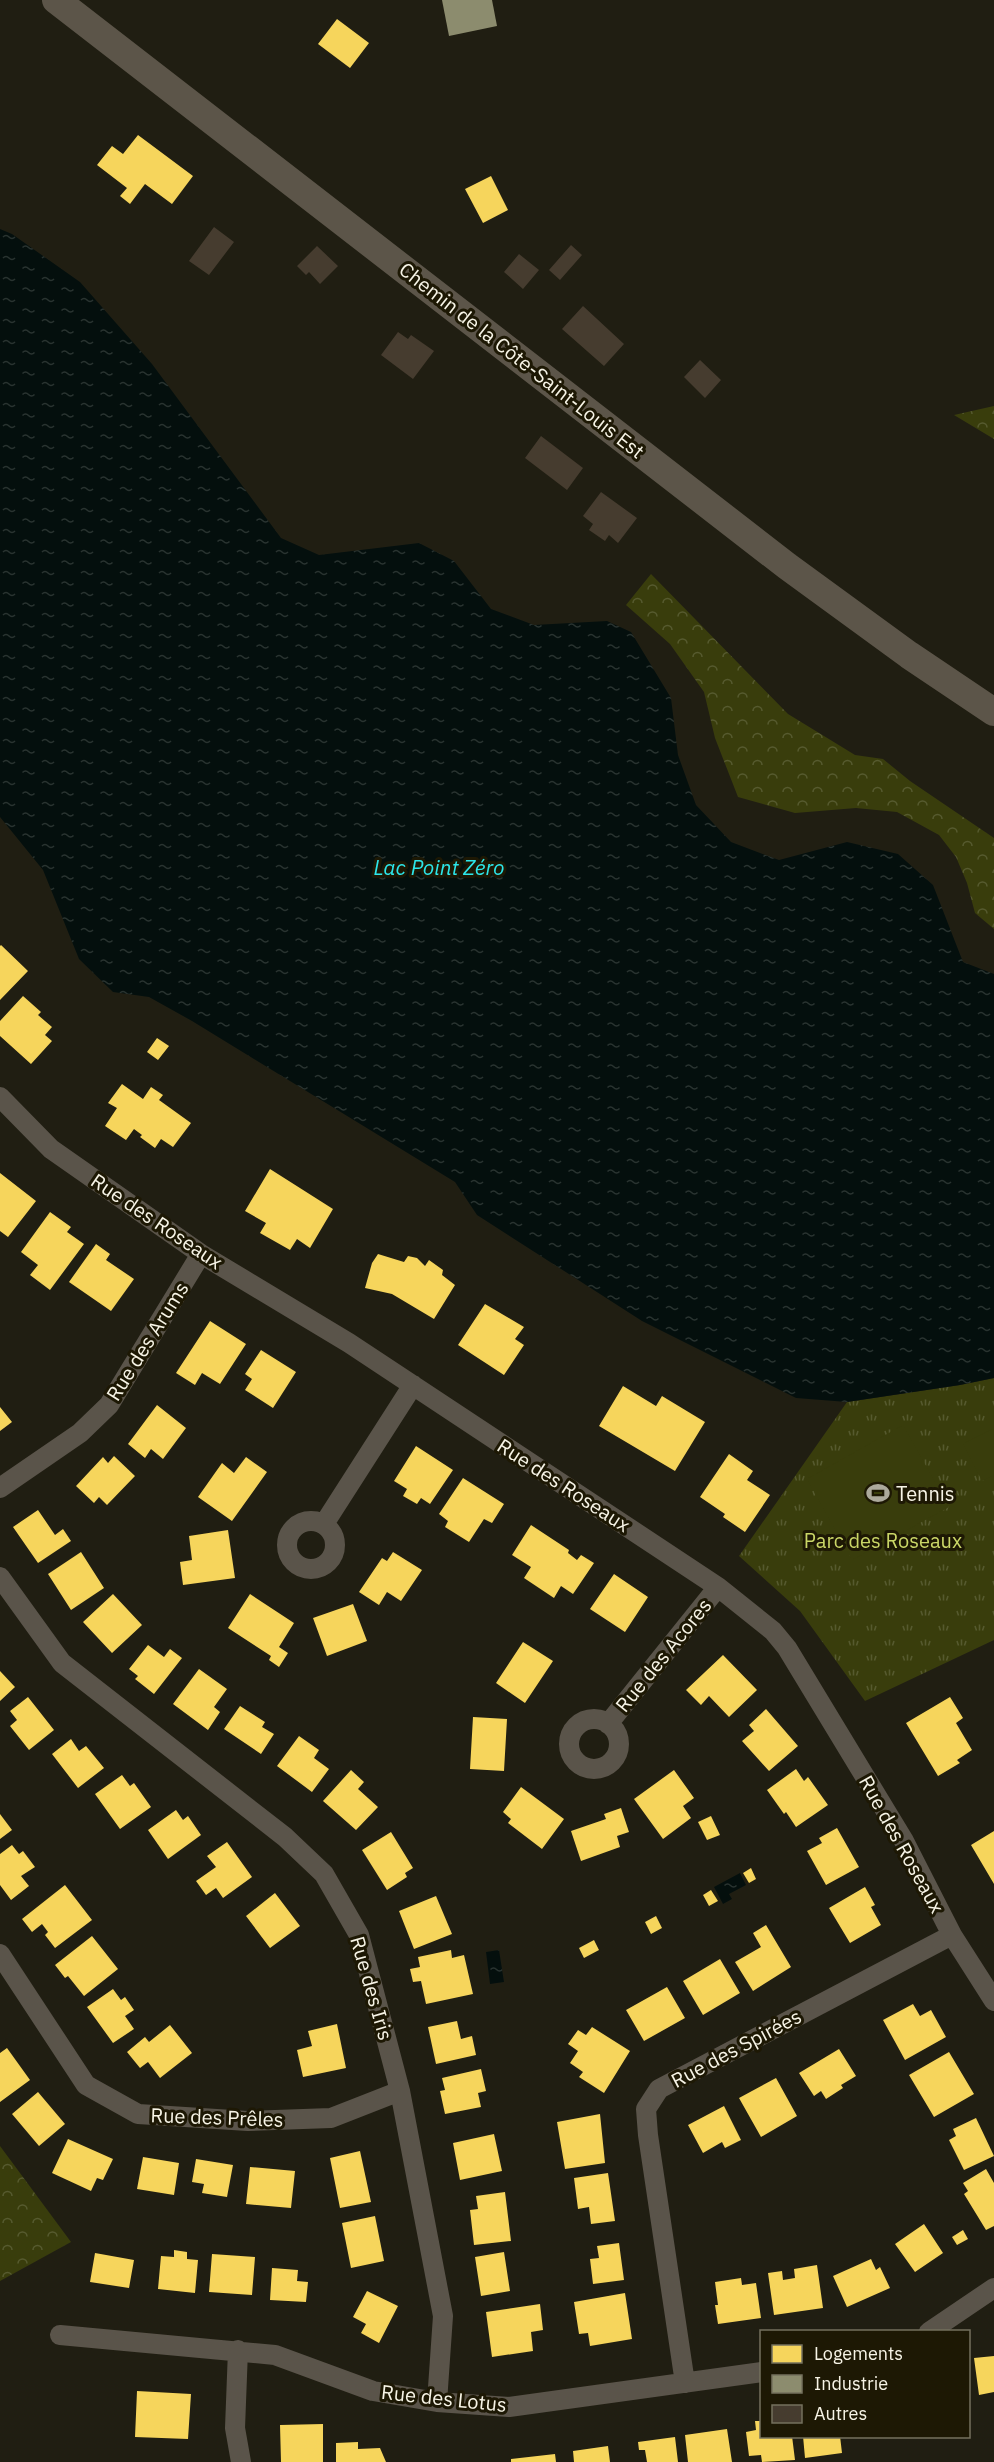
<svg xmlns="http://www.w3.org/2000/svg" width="994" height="2462" font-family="'IBM Plex Sans',sans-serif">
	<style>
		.forest { fill: url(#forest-crowns) }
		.park { fill: url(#park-tufts) }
		.pitch { fill: #393d0c }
		.water { fill: url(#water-ripples) }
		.homes { fill: #f6d55c }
		.industry { fill: #8c8c6e }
		.building { fill: #463c2f }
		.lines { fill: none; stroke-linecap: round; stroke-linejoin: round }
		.street { stroke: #5a544a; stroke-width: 20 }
		.secondary { stroke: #5c5549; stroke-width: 28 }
		.labels { text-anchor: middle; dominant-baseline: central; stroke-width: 6; stroke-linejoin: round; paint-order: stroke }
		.street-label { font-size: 20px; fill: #f7f4e6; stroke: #1d1804 }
		.poi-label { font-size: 20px; fill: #f7f4e6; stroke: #1d1804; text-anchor: start }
		.park-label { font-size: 20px; fill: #cad667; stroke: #1d1804 }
		.water-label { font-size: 21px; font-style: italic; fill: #2ce6ea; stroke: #1d1804 }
	</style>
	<defs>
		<pattern id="forest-crowns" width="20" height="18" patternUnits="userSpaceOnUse" patternTransform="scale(1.5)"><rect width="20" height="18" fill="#393d0c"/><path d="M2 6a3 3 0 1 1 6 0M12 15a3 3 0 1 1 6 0" fill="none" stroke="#565a2f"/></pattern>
		<pattern id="park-tufts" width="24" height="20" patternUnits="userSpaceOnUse" patternTransform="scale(1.5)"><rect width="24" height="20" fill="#393d0c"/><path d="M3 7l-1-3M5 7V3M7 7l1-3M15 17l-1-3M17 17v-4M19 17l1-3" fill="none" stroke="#565a2f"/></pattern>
		<pattern id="water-ripples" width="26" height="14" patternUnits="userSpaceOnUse" patternTransform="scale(1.5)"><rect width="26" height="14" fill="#040f0d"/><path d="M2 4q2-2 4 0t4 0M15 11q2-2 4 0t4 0" fill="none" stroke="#293330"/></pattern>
	</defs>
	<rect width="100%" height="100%" fill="#201e12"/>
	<path class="forest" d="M994 406V439L954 415Z
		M651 574 788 714 855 755 883 759 910 781 994 838V929L975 913 967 883 956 857 939 835 897 812 856 808 795 813 738 797 715 738 704 692 670 644 626 605Z
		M0 2146 71 2242 0 2281Z"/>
	<path class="park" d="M994 1378V1640L865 1701 800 1611 739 1556 847 1402 960 1385Z"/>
	<path class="pitch" d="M903 1425 949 1507 852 1560 807 1479Z
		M994 1428V1475L982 1481 963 1444Z"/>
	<path class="water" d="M0 229 12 234 80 282 152 364 281 538 319 555 419 543 454 561 491 609 534 625 607 621 631 632 671 698 678 755 696 805 731 842 779 860 847 842 898 854 933 885 963 962 994 974V1378L960 1385 847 1402 796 1398 642 1321 477 1215 455 1182 192 1021 149 997 113 992 79 959 43 870 0 817Z
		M740 1873 746 1885 729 1894 732 1899 723 1904 714 1887Z
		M499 1950 504 1982 490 1984 486 1952Z"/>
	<path class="homes" d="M337 19 369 43 350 68 318 44Z
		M138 135 193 176 172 204 145 184 130 204 120 196 127 188 97 165 112 146 123 154Z
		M491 176 508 210 483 223 465 189Z
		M1 945 28 971 0 1000V946Z
		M23 996 41 1012 38 1015 52 1027 45 1035 52 1041 31 1064 0 1036V1021Z
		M157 1038 169 1046 158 1060 147 1052Z
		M122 1084 143 1099 151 1087 163 1095 159 1100 191 1123 173 1147 161 1139 155 1148 140 1137 142 1135 134 1129 126 1140 105 1126 117 1108 108 1103Z
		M270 1169 333 1209 310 1248 297 1239 290 1250 260 1233 266 1223 245 1211Z
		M0 1173 36 1201 8 1237 0 1231Z
		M50 1212 71 1227 67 1232 84 1244 50 1290 30 1275 38 1265 21 1252Z
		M96 1244 110 1254 106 1260 134 1279 111 1311 69 1282Z
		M378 1254 404 1262 408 1256 417 1258 425 1266 429 1260 443 1270 442 1275 455 1285 434 1319 392 1294 365 1288 372 1263Z
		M485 1304 524 1327 515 1339 524 1345 504 1375 458 1345Z
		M210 1321 246 1344 220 1384 202 1373 195 1385 176 1373Z
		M261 1350 296 1372 273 1408 245 1390 252 1379 245 1374Z
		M623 1386 656 1406 662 1396 705 1422 675 1471 599 1426Z
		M157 1405 186 1428 163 1459 151 1449 145 1458 128 1444Z
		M0 1407 12 1422 0 1431Z
		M416 1446 453 1470 430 1504 421 1498 417 1504 403 1496 407 1489 394 1481Z
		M729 1454 753 1471 747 1480 770 1495 745 1532 723 1517 725 1514 700 1497Z
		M114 1456 135 1476 107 1505 99 1497 94 1503 76 1486 103 1457 108 1463Z
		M246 1457 267 1472 232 1521 198 1497 222 1463 234 1473Z
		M463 1478 504 1504 492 1523 484 1519 469 1542 445 1527 448 1521 439 1514Z
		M38 1510 55 1535 63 1529 71 1541 38 1563 13 1527Z
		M531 1525 569 1550 568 1553 577 1560 581 1555 594 1563 573 1594 561 1586 554 1598 524 1578 531 1567 512 1555Z
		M228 1530 235 1578 183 1585 180 1562 192 1560 189 1536Z
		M81 1552 104 1588 71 1610 48 1574Z
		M393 1552 422 1570 401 1601 387 1592 379 1605 359 1592 382 1558 387 1561Z
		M614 1574 648 1597 625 1632 590 1609Z
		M113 1594 142 1625 112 1653 83 1622Z
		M250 1594 294 1623 279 1647 288 1653 279 1667 269 1660 271 1656 228 1628Z
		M353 1604 367 1641 327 1656 313 1618Z
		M523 1642 553 1661 525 1703 496 1683Z
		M148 1645 164 1657 170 1649 182 1658 154 1694 135 1679 138 1676 129 1669Z
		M723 1655 757 1690 729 1717 709 1696 701 1705 686 1690Z
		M199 1669 227 1689 214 1707 220 1712 208 1730 173 1704Z
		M0 1671 15 1687 0 1701Z
		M28 1697 54 1730 29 1750 10 1726 17 1720 10 1711Z
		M950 1697 963 1718 956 1723 972 1750 957 1760 960 1763 938 1776 906 1723Z
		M240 1706 265 1722 262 1727 274 1734 261 1754 224 1729Z
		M766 1709 798 1746 769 1771 742 1741 754 1731 749 1725Z
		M473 1717 507 1719 504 1771 470 1769Z
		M299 1736 319 1750 314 1758 329 1769 312 1792 277 1766Z
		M71 1739 79 1751 86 1746 104 1768 78 1788 52 1754Z
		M796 1769 804 1781 808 1777 828 1805 796 1827 786 1812 784 1814 767 1790Z
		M351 1770 364 1782 358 1789 378 1807 356 1830 323 1801Z
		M674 1770 694 1798 683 1806 691 1818 663 1839 634 1799Z
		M122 1775 130 1786 134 1783 151 1807 120 1829 95 1794Z
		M521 1787 564 1819 542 1849 508 1823 511 1819 503 1812Z
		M621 1808 629 1832 617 1836 620 1847 581 1861 571 1831 606 1819 604 1814Z
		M176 1810 183 1820 188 1816 201 1835 168 1859 148 1830Z
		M0 1814 12 1830 0 1839Z
		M711 1816 720 1835 707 1840 698 1822Z
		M837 1828 859 1867 826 1885 807 1851 822 1843 819 1838Z
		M994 1831V1884L971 1845Z
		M391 1832 413 1868 405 1873 407 1877 387 1890 362 1850Z
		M227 1842 252 1877 223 1898 216 1888 206 1895 196 1881 216 1867 207 1856Z
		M12 1845 19 1854 23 1851 35 1867 21 1876 29 1886 11 1900 0 1885V1854Z
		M751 1868 756 1879 749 1883 743 1873Z
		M65 1885 92 1920 55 1948 45 1935 48 1932 42 1924 32 1932 22 1919Z
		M865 1887 875 1905 871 1907 881 1925 850 1943 829 1908Z
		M711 1890 718 1901 709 1906 703 1895Z
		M275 1893 300 1926 270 1948 246 1916Z
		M436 1896 452 1934 414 1949 399 1911Z
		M656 1916 662 1928 651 1934 645 1922Z
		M766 1925 791 1967 753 1991 735 1962 761 1947 753 1933Z
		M92 1936 118 1969 84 1996 68 1976 65 1978 55 1965Z
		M594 1940 599 1950 584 1958 579 1948Z
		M451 1950 452 1958 464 1955 473 1994 426 2004 421 1981 413 1982 410 1969 420 1967 418 1957Z
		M720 1959 740 1993 703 2015 683 1981Z
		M667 1987 685 2018 644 2041 626 2010Z
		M113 1989 121 2000 125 1997 134 2010 125 2016 134 2029 113 2043 87 2007Z
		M913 2004 920 2016 931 2010 946 2037 905 2060 883 2020Z
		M457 2021 461 2039 472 2036 476 2055 436 2064 428 2027Z
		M337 2024 346 2068 303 2077 297 2050 312 2046 308 2031Z
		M170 2025 192 2053 160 2078 148 2062 140 2068 127 2052 145 2037 149 2042Z
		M592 2027 630 2051 604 2093 579 2077 583 2072 570 2063 578 2051 568 2044 578 2030 586 2035Z
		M7 2048 30 2080 0 2102V2053Z
		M839 2049 856 2076 841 2085 843 2088 826 2099 821 2091 814 2096 799 2073Z
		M949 2052 974 2094 934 2117 909 2075Z
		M481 2069 486 2091 478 2093 481 2107 445 2114 440 2091 445 2090 442 2078Z
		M776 2078 797 2116 761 2137 739 2098Z
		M38 2092 65 2124 39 2146 12 2114Z
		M724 2106 741 2140 725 2148 722 2142 703 2153 688 2125Z
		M600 2114 605 2163 565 2169 557 2122Z
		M976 2118 994 2156 964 2170 949 2140 956 2136 953 2129Z
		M494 2134 502 2171 460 2180 453 2143Z
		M68 2139 113 2159 103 2180 97 2178 91 2191 52 2173Z
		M360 2151 371 2202 340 2208 330 2158Z
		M143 2157 179 2163 174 2195 137 2189Z
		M196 2159 233 2165 227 2197 202 2193 204 2184 192 2182Z
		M250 2167 295 2171 291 2208 246 2204Z
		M986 2169 994 2183V2226L986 2230 964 2194 968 2191 963 2183Z
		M608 2173 615 2221 591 2224 589 2207 578 2209 574 2178Z
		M505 2192 511 2241 474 2245 470 2210 478 2209 476 2196Z
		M375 2216 384 2261 351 2268 342 2223Z
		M924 2224 943 2253 915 2272 895 2244Z
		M963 2230 968 2239 957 2245 952 2237Z
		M619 2243 624 2280 593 2284 590 2259 599 2258 597 2246Z
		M174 2250 187 2252V2259L198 2260 195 2293 158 2289 161 2256 174 2257Z
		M504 2252 510 2291 481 2296 475 2257Z
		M95 2253 134 2260 129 2288 90 2282Z
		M212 2254 255 2257 252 2295 209 2292Z
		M871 2259 876 2270 880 2267 890 2288 847 2307 833 2276Z
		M817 2265 823 2308 774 2315 768 2273 782 2271 783 2280 795 2278 794 2269Z
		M272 2268 298 2270 297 2281 308 2282 306 2302 270 2300Z
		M741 2278 742 2285 756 2283 761 2318 718 2324 715 2305H718L715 2282Z
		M367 2291 398 2306 379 2343 361 2333 366 2324 353 2317Z
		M625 2293 632 2339 590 2346 588 2333 579 2334 574 2302Z
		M540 2304 543 2330 531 2332 533 2351 492 2357 486 2312Z
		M994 2356V2392L979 2395 974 2358Z
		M137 2391 191 2394 188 2439 135 2437Z
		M755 2421H762V2436H792L795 2460 762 2462 761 2455 749 2456 746 2432 756 2430Z
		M323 2424V2462H281L280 2425Z
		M727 2429 732 2462H688L685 2435Z
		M803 2436H840L842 2453 805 2458Z
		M675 2437 678 2462H647L645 2450H639L638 2442Z
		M358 2442V2449L380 2448 386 2462H336V2443Z
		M608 2446 610 2462H574L573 2451Z
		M555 2454 556 2462H511V2459Z"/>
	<path class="industry" d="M442 0H492L497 26 449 36Z"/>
	<path class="building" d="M214 227 234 242 209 275 189 261Z
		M571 245 582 255 560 280 549 270Z
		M317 246 338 266 320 284 309 272 306 275 297 266Z
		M519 254 539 270 523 289 504 272Z
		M583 306 624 344 604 366 562 329Z
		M398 332 408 339 411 335 434 351 413 379 381 355Z
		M700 360 721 380 705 398 684 377Z
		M541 436 583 468 567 490 525 458Z
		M601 492 637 518 618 543 609 535 605 541 589 530 593 524 583 516Z"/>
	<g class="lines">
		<path class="street" d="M0 1097 51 1149 201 1254 349 1343 718 1587 773 1631 787 1648 904 1841 952 1935 994 2001
			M0 1488 80 1433 109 1405 201 1254
			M287 1545a24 24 0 1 1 48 0a24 24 0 1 1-48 0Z
			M324 1524 413 1385
			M0 1577 62 1663 285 1837 324 1874 359 1935 400 2091 443 2316 437 2402
			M569 1744a25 25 0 1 1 50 0a25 25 0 1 1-50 0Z
			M608 1724 718 1587
			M0 1954 86 2085 138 2114 248 2121 331 2118 400 2091
			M929 2332 994 2288
			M60 2335 275 2355 373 2391 437 2402 509 2407 762 2372
			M238 2350 235 2428 241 2462
			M685 2383 648 2135 646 2109 659 2089 952 1935"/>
		<path class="secondary" d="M56 0 787 566 909 655 994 712"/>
	</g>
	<defs>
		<g id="stadium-bare" transform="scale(1.8)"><path d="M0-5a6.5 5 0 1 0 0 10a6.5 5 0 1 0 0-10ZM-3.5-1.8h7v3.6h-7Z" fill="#aca99c" stroke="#1d1804" stroke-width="2.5" paint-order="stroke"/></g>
	</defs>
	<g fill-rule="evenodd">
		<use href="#stadium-bare" x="878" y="1493"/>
	</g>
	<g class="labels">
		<g class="street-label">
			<text transform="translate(522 360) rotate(38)">Chemin de la Côte-Saint-Louis Est</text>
			<text transform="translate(157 1221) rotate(34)">Rue des Roseaux</text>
			<text transform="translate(147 1341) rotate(-58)">Rue des Arums</text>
			<text transform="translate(564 1485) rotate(33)">Rue des Roseaux</text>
			<text transform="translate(663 1655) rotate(-51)">Rue des Acores</text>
			<text transform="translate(902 1844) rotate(61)">Rue des Roseaux</text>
			<text transform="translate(372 1988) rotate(74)">Rue des Iris</text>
			<text transform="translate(736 2048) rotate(-28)">Rue des Spirées</text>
			<text transform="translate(217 2117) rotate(2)">Rue des Prêles</text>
			<text transform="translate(444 2398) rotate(6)">Rue des Lotus</text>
		</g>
		<g class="poi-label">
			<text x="896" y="1493">Tennis</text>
		</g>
		<g class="park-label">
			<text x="883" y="1540">Parc des Roseaux</text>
		</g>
		<g class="water-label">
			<text x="439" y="867">Lac Point Zéro</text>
		</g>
	</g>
	<rect x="760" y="2330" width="210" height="108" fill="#1d1804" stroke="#74705e" stroke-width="1.5"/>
	<rect x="772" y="2345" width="30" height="18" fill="#f6d55c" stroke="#74705e" stroke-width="1.5"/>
	<text x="814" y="2360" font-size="18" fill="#f7f4e6">Logements</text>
	<rect x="772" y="2375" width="30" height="18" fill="#8c8c6e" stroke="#74705e" stroke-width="1.5"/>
	<text x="814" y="2390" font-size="18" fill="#f7f4e6">Industrie</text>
	<rect x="772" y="2405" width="30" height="18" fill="#463c2f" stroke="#74705e" stroke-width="1.5"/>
	<text x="814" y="2420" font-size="18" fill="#f7f4e6">Autres</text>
</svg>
